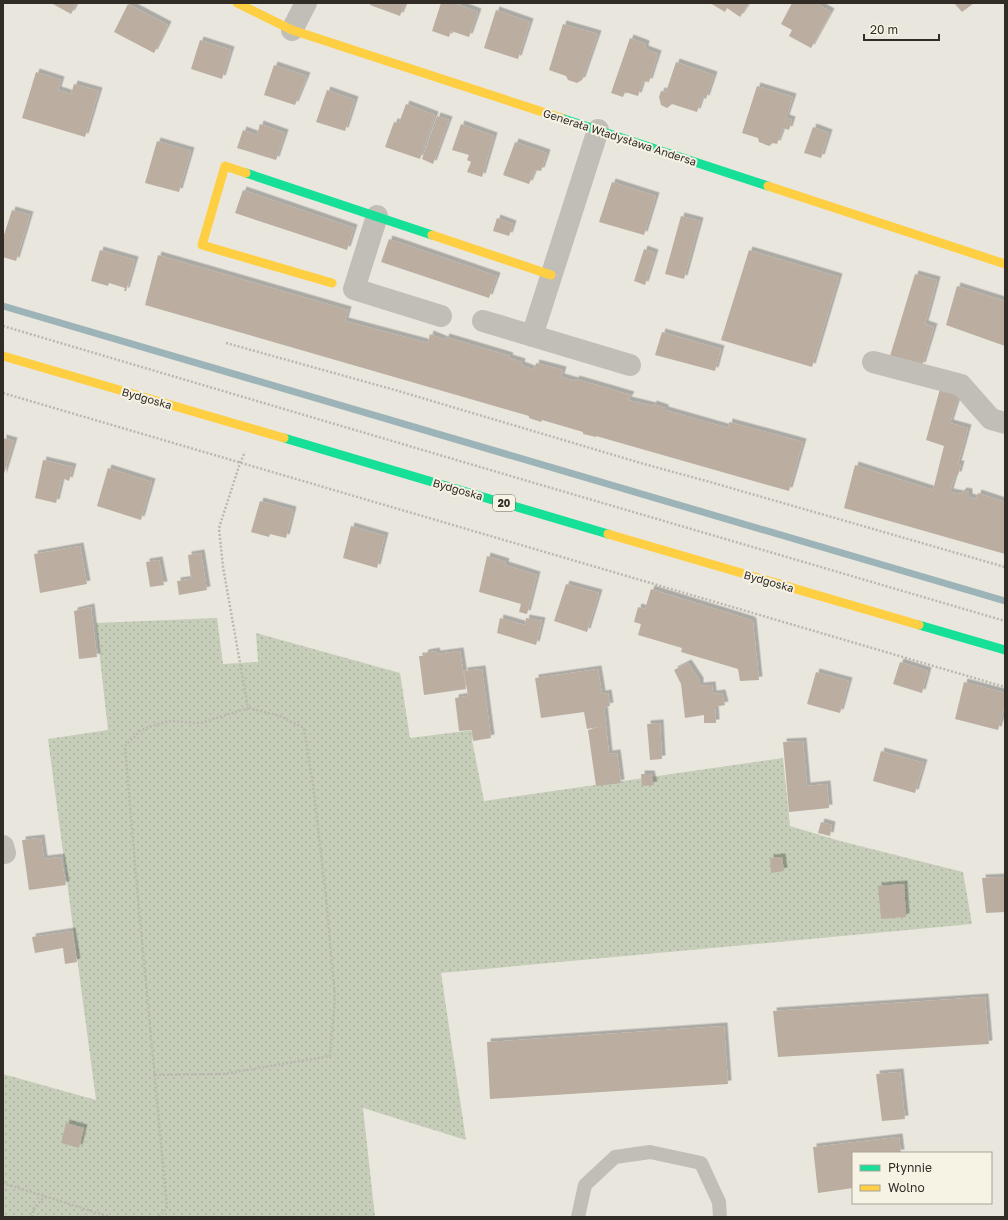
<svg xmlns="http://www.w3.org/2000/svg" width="1008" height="1220" font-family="'Golos Text',sans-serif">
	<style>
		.garden { fill: url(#garden-dots) }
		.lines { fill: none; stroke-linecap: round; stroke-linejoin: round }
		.stream { stroke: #9cb3b8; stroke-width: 7 }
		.building { fill: #bbaea1; filter: url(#shadow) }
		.path { stroke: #bab7b0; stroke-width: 2.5; stroke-dasharray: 2 2; stroke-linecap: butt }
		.lane { stroke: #c1beb7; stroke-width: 14 }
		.street { stroke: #c1beb7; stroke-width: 22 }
		.fast { stroke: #16e098; stroke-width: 9 }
		.slow { stroke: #ffcf43; stroke-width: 9 }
		.labels { text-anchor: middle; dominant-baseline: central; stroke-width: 4; stroke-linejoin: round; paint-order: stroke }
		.shield { fill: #f6f2e4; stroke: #6c675f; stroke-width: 1 }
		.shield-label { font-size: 10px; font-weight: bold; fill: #312c26 }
		.street-label { font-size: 11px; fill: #312c26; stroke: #f6f2e4 }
	</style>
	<defs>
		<pattern id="garden-dots" width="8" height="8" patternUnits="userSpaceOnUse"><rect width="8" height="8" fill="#c6ceb9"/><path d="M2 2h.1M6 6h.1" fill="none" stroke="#abb19f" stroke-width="1.8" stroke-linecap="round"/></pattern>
		<filter id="shadow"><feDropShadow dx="3.5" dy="-3.5" stdDeviation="0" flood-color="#0004"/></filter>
	</defs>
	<rect width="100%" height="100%" fill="#e9e6de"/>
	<path class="garden" d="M217 618 223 664 258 662 256 633 400 673 410 738 474 730 472 740 484 801 783 758 790 826 840 841 963 872 972 924 441 973 466 1140 363 1108 375 1217H3V1074L96 1100 48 739 108 730 96 623Z"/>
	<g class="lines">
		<path class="stream" d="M3 306 1005 601"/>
	</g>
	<path class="building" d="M51 3H77L71 14Z
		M371 3H405L400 16 370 5Z
		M441 3H454L478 12 469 37 451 31 449 37 432 31Z
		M710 3H749L740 17 727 8 725 12Z
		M792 3H815L831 12 811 48 789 36 792 30 781 24Z
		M954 3H974L962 12Z
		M128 4 168 25 154 53 114 32Z
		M496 10 530 22 518 59 484 48Z
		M563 24 598 34 582 80 577 83 568 80 566 76 549 70Z
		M630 38 646 44 645 49 658 54 649 82 643 81 638 96 625 92 623 97 611 93Z
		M200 40 231 50 222 79 191 69Z
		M676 62 714 75 706 99 702 97 697 112 672 104 667 108 661 105 659 97 661 91 666 92Z
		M274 65 307 76 295 105 264 95Z
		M36 72 61 80 58 90 71 94 74 84 99 91 85 137 22 118Z
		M757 86 793 97 786 118 792 120 789 130 783 128 777 144 773 143 769 146 759 142 758 138 742 133Z
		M327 90 355 100 345 131 316 122Z
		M406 104 435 115 420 159 385 147 394 122 399 123Z
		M437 116 449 120 433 164 422 159Z
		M260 124 285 133 276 160 237 148 243 130 257 135Z
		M461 124 494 136 482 177 467 172 471 162 467 160 469 155 452 150Z
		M813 127 829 133 821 158 804 153Z
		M157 141 191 151 179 192 145 183Z
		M515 142 547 153 541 171 535 170 529 184 503 175Z
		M612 182 656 196 644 235 599 222Z
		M243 190 354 228 347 250 235 213Z
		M12 210 30 215 16 261 3 257V238Z
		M681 216 700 221 684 279 665 274Z
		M497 218 513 224 509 236 493 231Z
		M389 239 497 276 489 298 381 262Z
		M644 249 655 253 645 285 634 281Z
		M100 250 135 260 126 291H124L125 288 109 283 108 286 91 281Z
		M749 250 839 277 812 367 721 340Z
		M158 255 348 310 345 321 428 343 430 334 445 340 446 337 510 356 509 358 522 362 521 365 534 370 536 363 563 370 561 377 575 381 576 379 631 395 628 400 653 406V404L665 408V410L728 428 729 422 803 442 789 491 596 436V437L583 434V432L542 420 541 422 529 418V416L145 305Z
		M915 274 937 280 925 324 934 327 922 366 890 356Z
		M957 286 1005 301V346L946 325Z
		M662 332 721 349 715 371 655 355Z
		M940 389 959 395 950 423 968 428 958 464H961L958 475H955L950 492 961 494 963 491 969 492V497L976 499 978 493 1005 502V554L844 508 855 465 933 490 944 446 926 440Z
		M3 438 14 441 3 477Z
		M43 460 73 467 69 481 62 478 56 503 35 498Z
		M108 468 152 482 141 520 97 506Z
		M260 501 293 510 286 538 270 534 269 537 251 532Z
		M351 526 385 536 377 568 343 558Z
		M80 546 87 584 40 593 34 554Z
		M201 553 207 590 179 595 177 581 191 579 188 555Z
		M487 556 506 562 505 565 537 575 527 614 519 612 521 604 479 592Z
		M159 560 164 585 150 587 146 562Z
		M566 584 599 593 587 632 554 621Z
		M651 589 751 620 753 622 759 680 740 681 738 669 681 652 682 648 638 635 641 624 634 622 638 607 645 609Z
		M91 607 97 657 79 659 74 611Z
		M500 618 525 625 526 618 542 621 536 645 497 633Z
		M436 651 437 654 460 651 466 689 424 695 419 656H424L425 653Z
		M900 662 928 671 922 693 893 684Z
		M688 663 700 681V686L712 685 713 694 722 693 725 705 715 707 716 723H704V715L685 718 681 684 674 670Z
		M482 669 491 738 473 741 472 730 459 731 455 698 468 696 464 671Z
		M598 669 602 694 608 693 610 706 604 707 609 754 617 753 621 783 596 786 588 730 603 726 587 729 584 712 541 718 535 678Z
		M816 672 849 681 840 713 807 704Z
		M964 682 1005 693V705L998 730 955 719Z
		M660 723 662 759 650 760 647 724Z
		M803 741 807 786 827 784 829 808 789 812 783 742Z
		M881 751 924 763 915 793 873 781Z
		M641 774H651L654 785 642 786Z
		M821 822 832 825 830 836 818 833Z
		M41 838 44 859 61 857 66 885 29 890 22 840Z
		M782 857 784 871 771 873 770 858Z
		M1005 877V912L986 913 982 878Z
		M904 884 906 917 881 919 878 886Z
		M72 931 77 962 65 964 63 948 35 953 32 937Z
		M985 997 989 1044 778 1057 773 1011Z
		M724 1026 728 1084 490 1099 487 1042Z
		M900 1072 905 1119 882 1121 876 1074Z
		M66 1123 84 1128 79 1148 61 1143Z
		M899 1137 901 1153H853V1188L818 1193 813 1147Z"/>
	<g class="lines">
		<path class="path" d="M3 326 531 482 1005 621
			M226 343 395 390 644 464 710 482 1005 567
			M3 393 1005 687
			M155 1075 223 1074 330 1056 335 997 326 897 313 785 304 728 280 716 248 708
			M3 1183 110 1217
			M32 1217 34 1208 45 1196
			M159 1217 167 1208 137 887 125 746 141 730 168 721 201 723 248 708 223 567 219 528 240 463 245 452"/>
		<path class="lane" d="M578 1217 585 1185 615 1157 650 1152 701 1163 719 1202 720 1217"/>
		<path class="street" d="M292 30 306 3
			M377 216 354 289 441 316
			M483 321 630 365
			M532 336 598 130
			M873 362 961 385 991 419 1005 423
			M3 846 5 853"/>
		<path class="fast" d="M561 118 768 186
			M246 173 432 235
			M284 438 608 534
			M919 625 1005 650"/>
		<path class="slow" d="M237 3 292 30 561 118
			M246 173 225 166 202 245 332 283
			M768 186 1005 264
			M432 235 551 275
			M3 356 284 438
			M608 534 919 625"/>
	</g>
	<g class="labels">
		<rect class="shield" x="493" y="495" width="22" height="16" rx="3"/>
		<g class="shield-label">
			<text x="504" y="503">20</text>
		</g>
		<g class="street-label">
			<text transform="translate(620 137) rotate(18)">Generała Władysława Andersa</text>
			<text transform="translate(147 398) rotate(16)">Bydgoska</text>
			<text transform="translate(458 489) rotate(16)">Bydgoska</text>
			<text transform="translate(769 581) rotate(16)">Bydgoska</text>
		</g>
	</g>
	<rect width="1008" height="1220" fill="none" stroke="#312c26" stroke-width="8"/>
	<rect x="852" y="1152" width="140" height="52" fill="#f6f2e4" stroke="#a7a398"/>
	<rect x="860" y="1165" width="20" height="6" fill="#16e098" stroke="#a7a398"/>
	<text x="888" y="1172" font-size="12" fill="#312c26">Płynnie</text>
	<rect x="860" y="1185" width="20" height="6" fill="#ffcf43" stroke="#a7a398"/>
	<text x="888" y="1192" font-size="12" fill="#312c26">Wolno</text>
	<path d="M864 34v6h75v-6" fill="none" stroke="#312c26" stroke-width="2"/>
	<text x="870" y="34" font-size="12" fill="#312c26" stroke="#f6f2e4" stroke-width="3" paint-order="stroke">20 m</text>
</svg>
